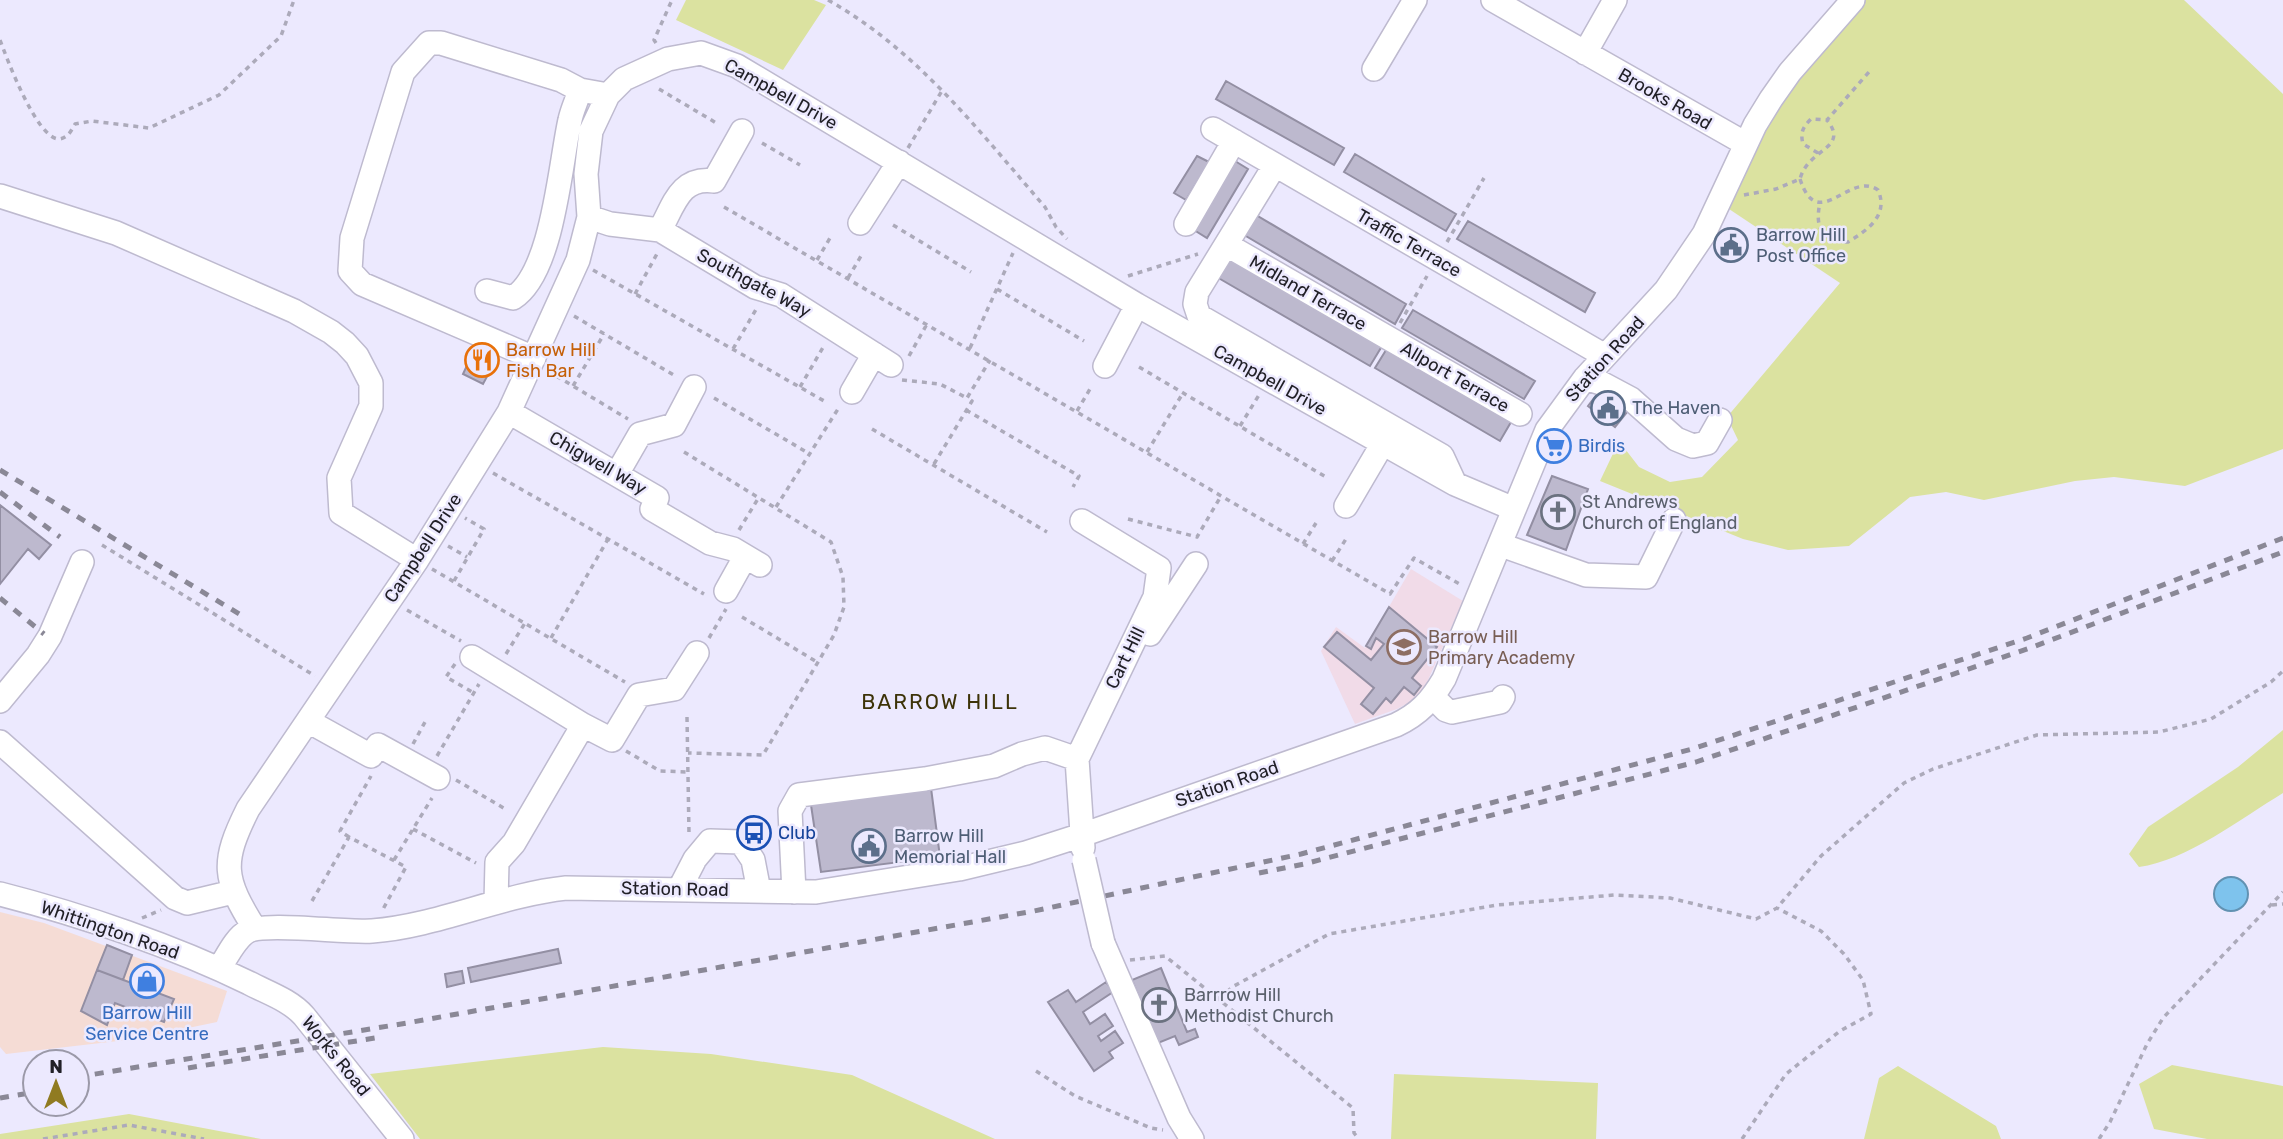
<svg xmlns="http://www.w3.org/2000/svg" width="2283" height="1139" font-family="Rubik,sans-serif">
	<style>
		.commercial { fill: #f5dcd5 }
		.education { fill: #f1dbe8 }
		.green { fill: #dbe2a0 }
		.water { fill: #7ec3ed; stroke: #6292b2; stroke-width: 2 }
		.building { fill: #bdb9ce; stroke: #938fa3; stroke-width: 2 }
		.lines { fill: none; stroke-linecap: round; stroke-linejoin: round }
		.minor-casing { stroke: #bebacf; stroke-width: 26 }
		.path { stroke: #acaaba; stroke-width: 3.5; stroke-dasharray: 5 5; stroke-linecap: butt }
		.minor { stroke: #fff; stroke-width: 23 }
		.rail { stroke: #8a8896; stroke-width: 5; stroke-dasharray: 9 9; stroke-linecap: butt }
		.minor-bridge-casing { stroke: #bebacf; stroke-width: 26; stroke-linecap: butt }
		.minor-bridge { stroke: #fff; stroke-width: 23 }
		.labels { text-anchor: middle; dominant-baseline: central; stroke-width: 5; stroke-linejoin: round; paint-order: stroke }
		.street-label { font-size: 18px; fill: #212027; stroke: #ece9fe }
		.service-label { font-size: 18px; fill: #4e5e75; stroke: #ece9fe; text-anchor: start }
		.food-label { font-size: 18px; fill: #c56008; stroke: #ece9fe; text-anchor: start }
		.shop-label { font-size: 18px; fill: #366cbe; stroke: #ece9fe; text-anchor: start }
		.worship-label { font-size: 18px; fill: #5b616d; stroke: #ece9fe; text-anchor: start }
		.education-label { font-size: 18px; fill: #785e54; stroke: #ece9fe; text-anchor: start }
		.transit-label { font-size: 18px; fill: #164399; stroke: #ece9fe; text-anchor: start }
		.quarter-label { font-size: 21px; letter-spacing: 2px; fill: #3d3308; stroke: #ece9fe }
	</style>
	<rect width="100%" height="100%" fill="#ece9fe"/>
	<path class="commercial" d="M0 912 44 923 227 991 217 1022 135 1039 6 1054 0 1047Z"/>
	<path class="education" d="M1411 569 1463 601 1421 696 1397 709 1355 724 1321 651 1336 627 1365 648Z"/>
	<path class="green" d="M686 0H814L826 5 783 70 676 20Z
		M1861 0H2184L2283 94V449L2185 486 2114 477 2075 481 1984 500 1946 492 1910 497 1849 546 1788 550 1743 539 1600 481 1619 441 1639 467 1670 482 1702 477 1738 440 1727 417 1840 283 1723 205 1762 126Z
		M2283 730V793C2242 818 2186 861 2139 867L2129 854 2148 827 2238 767Z
		M603 1047 711 1054 852 1075 995 1139H420L370 1074Z
		M2172 1065 2283 1086V1139H2207L2154 1129 2139 1084Z
		M1898 1066 1996 1126 2001 1139H1864L1879 1078Z
		M1394 1074 1598 1083 1596 1139H1391Z
		M129 1114 261 1139H0V1134Z"/>
	<path class="water" d="M2214 894a17 17 0 1 1 34 0a17 17 0 1 1-34 0Z"/>
	<path class="building" d="M1226 81 1344 148 1334 165 1216 99Z
		M1355 154 1456 214 1446 231 1344 172Z
		M1197 156 1209 162 1186 200 1174 193Z
		M1235 161 1248 169 1207 238 1194 230Z
		M1251 212 1406 304 1395 324 1239 232Z
		M1468 221 1595 293 1585 312 1457 239Z
		M1226 256 1382 346 1370 366 1215 276Z
		M1413 310 1535 381 1524 399 1402 328Z
		M475 349 496 359 490 371 469 361Z
		M1386 350 1511 422 1500 441 1375 368Z
		M469 361 490 371 483 384 463 374Z
		M1601 389 1628 411 1615 427 1588 406Z
		M1552 476 1588 489 1566 550 1527 535Z
		M0 505 51 545 39 559 28 549 0 584Z
		M1389 607 1437 647 1412 678 1421 686 1414 695 1404 687 1391 703 1386 698 1373 714 1361 704 1374 688 1324 647 1337 632 1371 660 1384 644 1376 638 1371 649 1366 646Z
		M931 788 940 857 821 872 811 805Z
		M107 945 132 955 123 980 97 970Z
		M558 949 561 963 471 982 468 968Z
		M1161 968 1187 1032 1195 1029 1198 1037 1179 1045 1175 1036 1158 1043 1132 980Z
		M97 970 174 999 164 1022 115 1003 107 1025 81 1011Z
		M462 971 464 983 447 987 445 974Z
		M1106 982 1113 992 1083 1012 1090 1024 1105 1014 1113 1026 1098 1036 1101 1041 1115 1031 1123 1043 1109 1052 1113 1058 1094 1071 1048 1002 1068 990 1076 1002Z"/>
	<g class="lines">
		<g class="minor-casing">
			<path id="minor" d="M1493 0 1746 144
				M1585 53 1615 0
				M1374 69 1415 0
				M1213 129 1605 356
				M1275 165 1197 292 1195 304 1199 316 1442 456 1455 484
				M0 196 116 233 294 311 331 332 345 343 357 356 371 383V406L339 478 341 513 417 560
				M589 217 610 224 660 230 755 287 781 295 891 365
				M860 223 899 162
				M1186 224 1234 141
				M660 230C674 205 680 176 714 181L742 131
				M1227 245 1520 414
				M487 291 513 298C553 273 560 164 570 120 572 110 577 100 580 90
				M534 358 362 284 350 271 352 238 403 72 429 43H441L561 80 580 90 608 95
				M1105 366 1137 305
				M1585 378 1601 383 1631 399 1676 439 1693 446 1707 443 1720 420
				M852 392 874 354
				M509 412 657 498 652 509 710 543 733 549 760 565
				M617 474 640 434 674 425 694 387
				M1346 506 1383 443
				M1082 521 1159 568 1155 597 1077 759 1083 848
				M1501 545 1586 575 1646 577 1674 520
				M726 591 745 557
				M1150 634 1196 564
				M472 657 583 725 612 740 639 695 674 689 697 653
				M1433 697 1446 710 1452 712 1500 702 1503 697
				M0 701 38 655 50 636 82 562
				M308 721 371 756 378 745 438 778
				M0 742 175 898 187 903 233 892
				M680 888 695 859 710 841 741 842 753 860 759 891
				M794 892 790 811 799 795 925 779 994 766 1022 754 1045 748 1077 759
				M0 894C82 915 173 946 249 983 268 993 290 1000 304 1016L402 1139
				M496 902 497 862 514 843 583 725
				M255 929C223 878 221 863 248 809L417 560 509 412 578 260 589 217 586 174 591 131 608 95 624 79 668 59 701 53 737 66 1137 305 1455 484 1514 509
				M1103 943 1179 1118 1192 1139
				M219 969C227 957 235 938 248 931 267 922 345 933 372 931 438 926 500 895 566 888L816 892 959 869 1026 853 1082 835 1396 725C1419 714 1431 701 1444 679L1547 430 1585 378 1666 290 1704 234 1755 125 1771 99 1790 72 1853 0"/>
		</g>
		<path class="path" d="M828 0C917 50 979 131 1045 207L1056 227 1067 239
			M0 40C7 59 37 139 59 139 68 138 71 131 75 124L92 121 149 128 219 95 281 36 294 0
			M656 43 654 40 672 0
			M659 89 718 124
			M762 143 800 165
			M908 148 943 89
			M1818 153 1803 144C1800 132 1803 127 1811 119L1827 120 1869 72
			M1800 179C1818 235 1849 170 1878 190 1889 215 1868 230 1848 242 1820 240 1815 227 1820 202
			M1744 195 1776 189 1800 179C1808 148 1850 149 1827 120
			M724 207 1390 594 1414 558 1463 586
			M893 225 971 272
			M1447 242 1484 178
			M817 260 830 238
			M593 270 826 402
			M1128 276 1198 254
			M848 278 861 256
			M997 289 1084 341
			M635 294 658 252
			M574 316 677 377
			M1400 323 1427 276
			M970 348 1013 253
			M733 349 758 306
			M909 356 927 324
			M1139 367 1326 477
			M548 371 628 419
			M902 380 940 384 967 398
			M573 386 604 334
			M800 387 825 344
			M714 398 810 454
			M966 410 1079 476 1073 487
			M1077 411 1090 389
			M1240 426 1259 395
			M872 429 1047 532
			M684 452 831 542 843 577 844 607 834 635 763 755 688 753
			M1147 452 1183 393
			M934 464 972 401 967 398 990 360
			M493 473 704 594
			M776 507 838 409
			M1128 519 1197 537 1221 496
			M739 530 759 497
			M1303 544 1316 523
			M102 545 315 676
			M448 546 467 557
			M1332 561 1346 539
			M432 569 625 682
			M454 581 484 529 465 518
			M407 610 461 641
			M742 617 817 662
			M551 638 608 539
			M709 638 726 609
			M506 654 525 623
			M455 664 446 677 474 693
			M687 717 689 834
			M413 744 425 722
			M626 751 660 771 689 772
			M437 756 479 684
			M456 780 507 810
			M413 829 476 863
			M349 837 340 831 371 776
			M394 860 432 798
			M312 901 349 837 406 867 382 911
			M2272 905 2283 904
			M142 918 161 910
			M1130 960 1165 956 1353 1108 1354 1133 1359 1139
			M1219 998 1234 986 1329 934 1497 905 1614 895 1670 898 1756 919 1777 908 1821 856 1904 783 1933 769 2037 735 2159 732 2211 719 2271 682 2283 671
			M1036 1071 1075 1096 1151 1128 1163 1130
			M43 1139 129 1125 204 1139
			M1742 1139 1786 1074 1840 1031 1871 1014 1863 980 1844 954 1821 931 1777 908
			M2099 1139 2110 1122 2147 1044 2163 1018 2283 892"/>
		<use href="#minor" class="minor"/>
		<path class="rail" d="M0 470 246 618
			M0 492 60 537
			M0 598 44 634
			M1259 873 1304 864 1696 762 2030 648 2283 552
			M188 1068 375 1038
			M77 1077 407 1023 1034 911 1301 854 1692 749 2027 638 2283 538
			M0 1098 35 1092"/>
		<g class="minor-bridge-casing">
			<path id="minor-bridge" d="M1084 860 1103 943"/>
		</g>
		<use href="#minor-bridge" class="minor-bridge"/>
	</g>
	<defs>
		<g id="civic-ring" transform="scale(1.75)"><circle r="9.5" fill="#ece9fe" stroke="#5c6f8a" stroke-width="1.5"/><path d="M-.6-6.5H3V-4.5H.6V-3L4-1V1h2V6H-6V1h2V-1L-.6-3ZM-1.2 2.5V6h2.4V2.5Z" fill="#5c6f8a"/></g>
		<g id="restaurant-ring" transform="scale(1.75)"><circle r="9.5" fill="#ece9fe" stroke="#e8710a" stroke-width="1.5"/><path d="M-5-6h1v4h1v-4h1v4h1v-4h1v5L-1.5 .5V6h-2V.5L-5-1ZM5-6V6H3V1.5H1.5Q1.5-4 5-6Z" fill="#e8710a"/></g>
		<g id="supermarket-ring" transform="scale(1.75)"><circle r="9.5" fill="#ece9fe" stroke="#3f7fe0" stroke-width="1.5"/><path d="M-6-5.5h2.5l.6 2H6L4.5 2H-2.5L-4.4-4H-6ZM-1.5 3.2a1.3 1.3 0 1 0 .1 0ZM3 3.2a1.3 1.3 0 1 0 .1 0Z" fill="#3f7fe0"/></g>
		<g id="church-ring" transform="scale(1.75)"><circle r="9.5" fill="#ece9fe" stroke="#6b7280" stroke-width="1.5"/><path d="M-1.2-6h2.4v3.5h3.3v2.4h-3.3V6h-2.4V-.1h-3.3v-2.4h3.3Z" fill="#6b7280"/></g>
		<g id="school-ring" transform="scale(1.75)"><circle r="9.5" fill="#ece9fe" stroke="#8d6e63" stroke-width="1.5"/><path d="M0-5L7-2L0 1L-7-2ZM-4 1L0 2.5L4 1V4Q0 6-4 4Z" fill="#8d6e63"/></g>
		<g id="bus-ring" transform="scale(1.75)"><circle r="9.5" fill="#ece9fe" stroke="#1a4fb4" stroke-width="1.5"/><path d="M-5-6H5V4H4V6H2V4H-2V6H-4V4H-5ZM-3.5-4V0h7V-4ZM-3.5 1.2v1.5H-2V1.2ZM2 1.2v1.5H3.5V1.2Z" fill="#1a4fb4"/></g>
		<g id="shop-ring" transform="scale(1.75)"><circle r="9.5" fill="#ece9fe" stroke="#3f7fe0" stroke-width="1.5"/><path d="M-5-2.5h2.3a2.7 3.5 0 0 1 5.4 0H5L5.5 6h-11ZM-1.5-2.5h3a1.5 2.3 0 0 0-3 0Z" fill="#3f7fe0"/></g>
	</defs>
	<g fill-rule="evenodd">
		<use href="#civic-ring" x="1731" y="245"/>
		<use href="#restaurant-ring" x="482" y="360"/>
		<use href="#civic-ring" x="1608" y="408"/>
		<use href="#supermarket-ring" x="1554" y="446"/>
		<use href="#church-ring" x="1558" y="512"/>
		<use href="#school-ring" x="1404" y="647"/>
		<use href="#bus-ring" x="754" y="833"/>
		<use href="#civic-ring" x="869" y="846"/>
		<use href="#shop-ring" x="147" y="981"/>
		<use href="#church-ring" x="1159" y="1005"/>
	</g>
	<g class="labels">
		<g class="street-label">
			<text transform="translate(781 94) rotate(29)">Campbell Drive</text>
			<text transform="translate(1665 99) rotate(30)">Brooks Road</text>
			<text transform="translate(1409 243) rotate(30)">Traffic Terrace</text>
			<text transform="translate(754 283) rotate(28)">Southgate Way</text>
			<text transform="translate(1308 293) rotate(30)">Midland Terrace</text>
			<text transform="translate(1605 359) rotate(-48)">Station Road</text>
			<text transform="translate(1455 377) rotate(30)">Allport Terrace</text>
			<text transform="translate(1270 380) rotate(29)">Campbell Drive</text>
			<text transform="translate(598 463) rotate(30)">Chigwell Way</text>
			<text transform="translate(423 548) rotate(-57)">Campbell Drive</text>
			<text transform="translate(1125 658) rotate(-64)">Cart Hill</text>
			<text transform="translate(1227 784) rotate(-19)">Station Road</text>
			<text transform="translate(675 889) rotate(1)">Station Road</text>
			<text transform="translate(110 930) rotate(19)">Whittington Road</text>
			<text transform="translate(336 1056) rotate(51)">Works Road</text>
		</g>
		<g class="service-label">
			<text x="1756" y="235">Barrow Hill<tspan x="1756" dy="21">Post Office</tspan></text>
			<text x="1632" y="408">The Haven</text>
			<text x="894" y="836">Barrow Hill<tspan x="894" dy="21">Memorial Hall</tspan></text>
		</g>
		<g class="food-label">
			<text x="506" y="350">Barrow Hill<tspan x="506" dy="21">Fish Bar</tspan></text>
		</g>
		<g class="shop-label">
			<text x="1578" y="446">Birdis</text>
			<text x="147" y="1013" text-anchor="middle">Barrow Hill<tspan x="147" dy="21">Service Centre</tspan></text>
		</g>
		<g class="worship-label">
			<text x="1582" y="502">St Andrews<tspan x="1582" dy="21">Church of England</tspan></text>
			<text x="1184" y="995">Barrrow Hill<tspan x="1184" dy="21">Methodist Church</tspan></text>
		</g>
		<g class="education-label">
			<text x="1428" y="637">Barrow Hill<tspan x="1428" dy="21">Primary Academy</tspan></text>
		</g>
		<g class="transit-label">
			<text x="778" y="833">Club</text>
		</g>
		<g class="quarter-label">
			<text x="940" y="701">BARROW HILL</text>
		</g>
	</g>
	<g transform="translate(56 1083)"><circle r="33" fill="#ece9fe" stroke="#9b99a8" stroke-width="2"/>
	<path d="M0-5L12 26L0 18L-12 26Z" fill="#907b21"/>
	<text y="-10" font-size="19" font-weight="bold" text-anchor="middle" fill="#212027">N</text>
	</g>
</svg>
